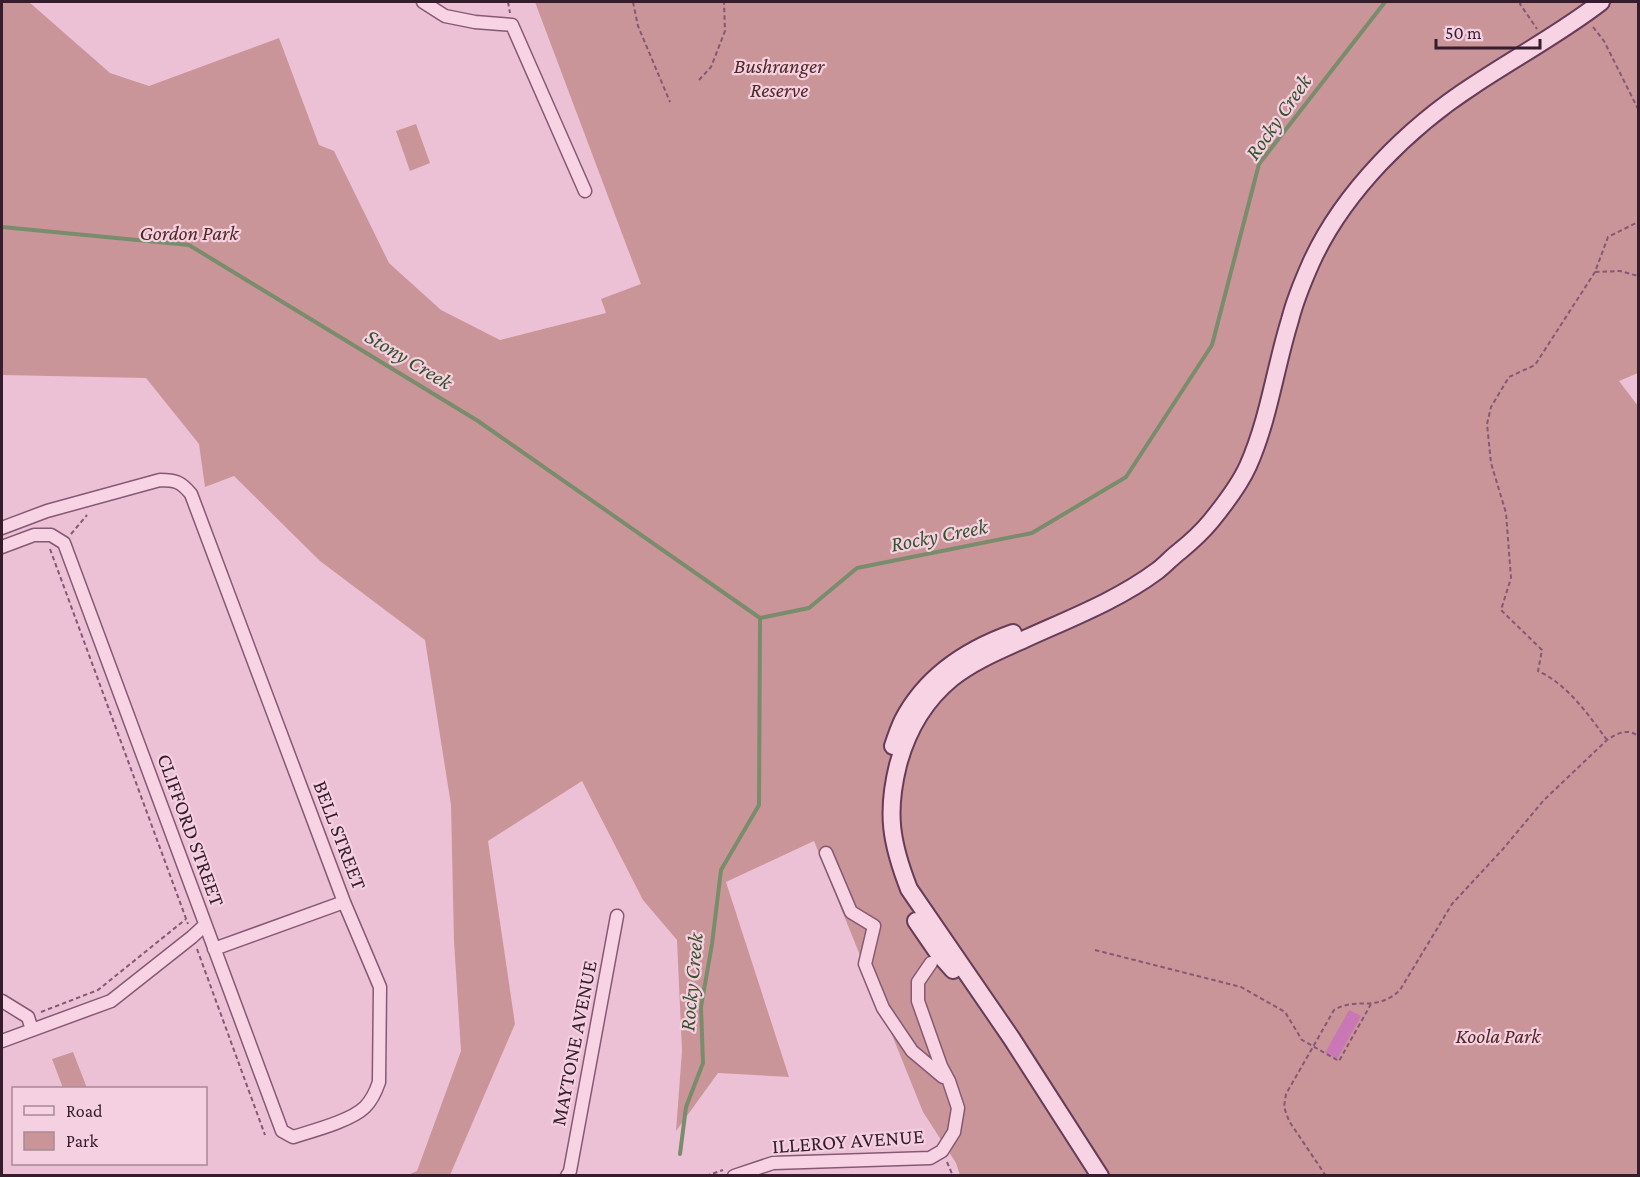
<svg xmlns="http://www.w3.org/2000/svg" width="1640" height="1177" font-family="'Crimson Pro',serif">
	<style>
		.green { fill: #ca9598 }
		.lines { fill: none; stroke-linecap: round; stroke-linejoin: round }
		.stream { stroke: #798c6b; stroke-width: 4 }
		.building { fill: #c977b5 }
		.street-casing { stroke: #855975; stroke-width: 15 }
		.secondary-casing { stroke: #663c59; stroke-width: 20 }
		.path { stroke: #855975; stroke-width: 2; stroke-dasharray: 4.5 3; stroke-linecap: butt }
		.street { stroke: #f7d3e4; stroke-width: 12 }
		.secondary { stroke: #f7d3e4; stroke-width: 16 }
		.labels { text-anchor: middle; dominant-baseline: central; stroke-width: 4.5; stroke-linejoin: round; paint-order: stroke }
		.park-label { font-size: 21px; font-style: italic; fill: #512824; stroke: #f4d0e0 }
		.street-label { font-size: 21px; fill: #351d2d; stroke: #f4d0e0 }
		.water-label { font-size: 22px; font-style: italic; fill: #36542c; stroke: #f4d0e0 }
	</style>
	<rect width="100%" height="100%" fill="#ecc1d5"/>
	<path class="green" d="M2 2H29L110 73 149 86 279 38 319 145 334 151 389 263 441 310 500 340 606 313 601 299 641 284 535 2H1638V373L1619 381 1638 406V1175H960L956 1163 923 1112 814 841 726 882 789 1077 718 1073 676 1131 682 1051 677 940 643 900 582 781 488 841 515 1024 450 1175H408L417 1171 461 1051 454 941 451 805 425 640 320 561 234 476 205 487 199 444 146 378 2 375Z
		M416 124 430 163 410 171 396 131Z
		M73 1052 87 1088H63L52 1059Z"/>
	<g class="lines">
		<path class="stream" d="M2 227 189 245 478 421 760 618
			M680 1154 686 1107 703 1063 701 1007 712 944 721 870 759 805 760 618 809 608 857 568 1032 533 1126 477 1212 345 1259 164 1385 2"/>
	</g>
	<path class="building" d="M1349 1010 1361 1016 1337 1059 1325 1053Z"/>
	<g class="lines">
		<g class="street-casing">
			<path id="street" d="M423 2 445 16 475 22 512 25 585 191
				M2 528 47 511 160 480C176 480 181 482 191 494L344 902 380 987 379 1082C376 1091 372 1100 365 1107 351 1121 312 1131 293 1137L282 1131 64 543 51 535H34L2 547
				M826 853 851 912 874 926 865 964 883 1008 912 1051 943 1077
				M214 949 344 902
				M2 1001 28 1017 32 1030
				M2 1041 111 1001 192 937 205 925
				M567 1176 570 1171 617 916
				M734 1176 773 1163 930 1158 942 1151 954 1132 958 1108 949 1081 941 1066 918 1001V982L931 963"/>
		</g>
		<g class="secondary-casing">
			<path id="secondary" d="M893 746C896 737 899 728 903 720 926 676 968 649 1013 633
				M916 921 938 953 953 970
				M1100 1176 1012 1039 909 889C891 843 886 813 898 765 907 731 925 700 952 678 975 660 1001 650 1027 638 1071 618 1118 600 1157 571 1165 565 1172 557 1180 551 1191 542 1202 532 1211 521 1224 505 1239 486 1248 466 1269 419 1275 368 1290 320 1295 300 1303 281 1311 263 1343 192 1409 127 1474 85 1516 57 1561 33 1601 2"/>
		</g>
		<path class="path" d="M508 2 510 13
			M633 2 638 26 670 102
			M1521 2 1520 4 1537 29
			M1593 27 1604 41 1638 109
			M699 80 711 67 725 31 724 2
			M1595 272 1620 271 1638 276
			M71 534 87 515
			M50 549 188 924
			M1607 740C1588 714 1567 684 1538 671L1542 650 1501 610 1511 578 1506 513 1491 463 1487 424 1491 407 1509 377 1535 365 1595 272 1608 237 1638 222
			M197 949 265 1135
			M1095 950 1241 987 1285 1012 1302 1040 1339 1061 1371 1004
			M41 1012 98 990 186 919
			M947 1162 953 1176
			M706 1176 723 1170
			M1326 1176 1289 1121 1284 1107 1286 1094 1334 1010C1358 996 1376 1013 1400 990L1452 904 1503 849 1544 800 1607 740C1618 733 1627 728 1638 736"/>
		<use href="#street" class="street"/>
		<use href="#secondary" class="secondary"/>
	</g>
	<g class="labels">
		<g class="park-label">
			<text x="779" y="66">Bushranger<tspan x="779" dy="24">Reserve</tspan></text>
			<text x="189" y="233">Gordon Park</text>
			<text x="1498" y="1036">Koola Park</text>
		</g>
		<g class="street-label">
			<text transform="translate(191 830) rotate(70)">CLIFFORD STREET</text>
			<text transform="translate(340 835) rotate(69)">BELL STREET</text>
			<text transform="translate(574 1043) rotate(-79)">MAYTONE AVENUE</text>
			<text transform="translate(848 1141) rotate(-4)">ILLEROY AVENUE</text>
		</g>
		<g class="water-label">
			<text transform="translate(1278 117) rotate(-55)">Rocky Creek</text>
			<text transform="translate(409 359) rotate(31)">Stony Creek</text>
			<text transform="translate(939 535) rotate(-11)">Rocky Creek</text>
			<text transform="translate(691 982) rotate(-85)">Rocky Creek</text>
		</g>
	</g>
	<rect width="1640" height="1177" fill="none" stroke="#351d2d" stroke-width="6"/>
	<rect x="12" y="1087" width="195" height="78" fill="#f4d0e0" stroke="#a88898" stroke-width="1.5"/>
	<rect x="24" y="1106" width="30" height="9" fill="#f7d3e4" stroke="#a88898" stroke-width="1.5"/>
	<text x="66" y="1117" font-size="18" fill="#351d2d">Road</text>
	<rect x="24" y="1132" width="30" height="18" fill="#ca9598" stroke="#a88898" stroke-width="1.5"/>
	<text x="66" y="1147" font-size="18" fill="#351d2d">Park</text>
	<path d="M1436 39v9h104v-9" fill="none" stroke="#351d2d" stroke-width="3"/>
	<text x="1445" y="39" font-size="18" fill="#351d2d" stroke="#f4d0e0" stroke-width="4.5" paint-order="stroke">50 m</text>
</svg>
